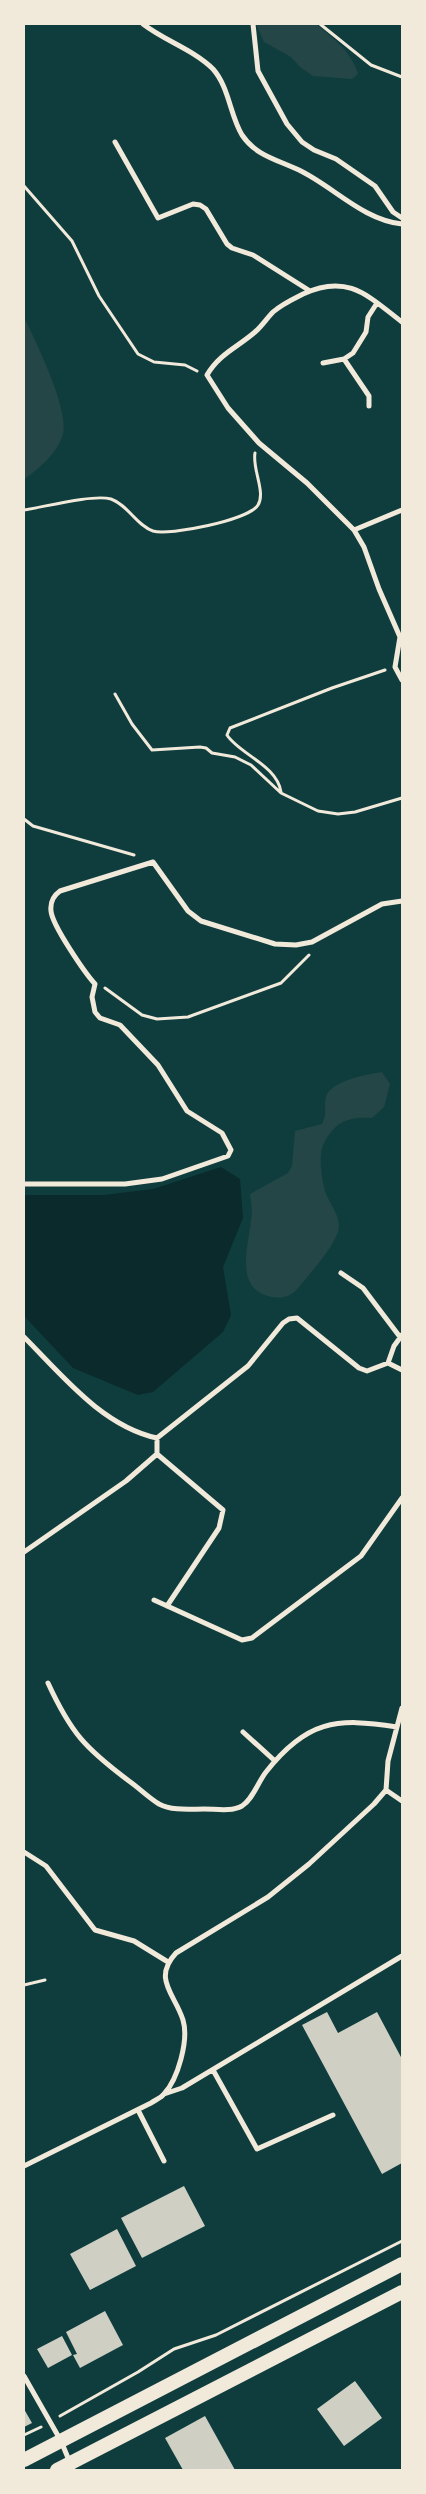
<svg xmlns="http://www.w3.org/2000/svg" width="426" height="2494" font-family="Rubik,sans-serif">
	<style>
		.green { fill: #244646 }
		.water { fill: #0a2a2b }
		.building { fill: #cfcfc3 }
		.lines { fill: none; stroke-linecap: round; stroke-linejoin: round }
		.path { stroke: #f1e9da; stroke-width: 3 }
		.minor { stroke: #f1e9da; stroke-width: 5 }
		.trunk { stroke: #f1e9da; stroke-width: 14 }
	</style>
	<rect width="100%" height="100%" fill="#0f3d3e"/>
	<path class="green" d="M256 24H316C333 38 352 52 358 74L352 79 313 76 300 67 291 57 264 42Z
		M24 317C35 340 69 409 63 433 59 452 39 469 24 479Z
		M382 1072 390 1084 384 1107 372 1118C348 1116 334 1122 323 1145 318 1156 322 1185 327 1196 332 1207 342 1219 338 1232 330 1252 312 1271 298 1288 292 1296 282 1299 272 1297 234 1290 248 1248 251 1220 253 1212 251 1203 250 1194L288 1173 292 1166 295 1131 322 1124C328 1112 323 1108 326 1097 330 1081 368 1074 382 1072Z"/>
	<path class="water" d="M221 1167 240 1179 243 1218 223 1267 231 1315 223 1332 153 1392 138 1395 73 1368 24 1316V1195H104L153 1189Z"/>
	<path class="building" d="M327 2012 338 2033 377 2012 402 2059V2163L382 2174 302 2025Z
		M184 2186 205 2226 142 2258 121 2218Z
		M117 2229 136 2266 90 2290 70 2254Z
		M105 2311 123 2345 80 2368 73 2355 77 2354 66 2332Z
		M62 2336 72 2355 48 2368 37 2349Z
		M355 2381 382 2418 344 2446 317 2409Z
		M24 2409 32 2423 24 2427Z
		M205 2416 235 2470H183L165 2438Z"/>
	<g class="lines">
		<path class="path" d="M320 24 371 65 402 77
			M24 186 72 241 99 296 138 354 154 362 185 365 197 371
			M24 510C44 507 93 494 111 499 128 505 136 525 153 531 169 536 249 520 258 505 266 492 252 469 255 453
			M115 694 132 724 152 750 200 747 206 748 212 753 235 757 251 765 281 793 318 811 338 814 355 812 402 798
			M281 792C277 765 239 754 227 735L230 728 332 688 385 670
			M24 819 33 826 134 855
			M105 988 142 1015 157 1019 188 1017 281 983 309 955
			M24 1985 45 1980
			M60 2416 138 2372 174 2349 216 2335 402 2241
			M24 2435 41 2427"/>
		<path class="minor" d="M143 24C165 41 194 50 213 69 229 87 230 115 242 135 256 156 278 160 299 170 334 187 363 220 402 224
			M253 24 258 71 287 124 302 142 314 150 336 159 375 186 393 212 402 218
			M115 142 158 218 193 204 200 205 206 209 227 244 232 248 253 255 310 291
			M402 322C368 296 348 273 303 294 293 299 282 304 273 312 267 318 262 326 255 332 238 347 219 354 207 375L228 408 259 443 307 483 354 530 402 510
			M344 359 369 396V406
			M323 363 344 359 353 353 366 332 368 317 377 303
			M354 530 364 547 379 589 400 637 395 667 402 680
			M24 1184H125L162 1179 228 1156 231 1150 222 1133 187 1111 158 1065 120 1025 100 1018 95 1012 92 997 95 984C85 973 52 925 51 911 50 902 53 896 60 891L153 862 188 911 201 921 275 944 296 945 312 942 382 904 402 901
			M341 1273 363 1288 400 1337
			M24 1337C62 1375 102 1426 157 1438
			M388 1363 394 1346 402 1335
			M157 1454 223 1510 219 1528 167 1606
			M24 1552 126 1481 157 1454V1438L248 1366 283 1323 289 1319 297 1318 359 1368 367 1371 388 1363 402 1370
			M154 1600 242 1640 252 1638 361 1556 402 1498
			M48 1683C71 1733 85 1748 129 1781 139 1788 149 1798 159 1804 172 1811 190 1809 204 1809 216 1809 231 1812 242 1806 253 1799 258 1782 266 1772 306 1721 336 1717 397 1727
			M243 1732 275 1761
			M386 1790 402 1801
			M24 1852 46 1866 95 1930 134 1941 168 1962
			M213 2070 257 2149 333 2115
			M164 2094 182 2088 402 1956
			M138 2110 164 2161
			M24 2166 151 2103C155 2100 161 2098 164 2094 178 2079 189 2040 183 2020 175 1994 152 1979 176 1953L268 1897 309 1864 374 1804 386 1790 388 1761 402 1708
			M24 2376 61 2441 73 2470"/>
		<path class="trunk" d="M24 2460 402 2264
			M57 2470 402 2292"/>
	</g>
	<rect width="426" height="2494" fill="none" stroke="#f1e9da" stroke-width="50"/>
</svg>
